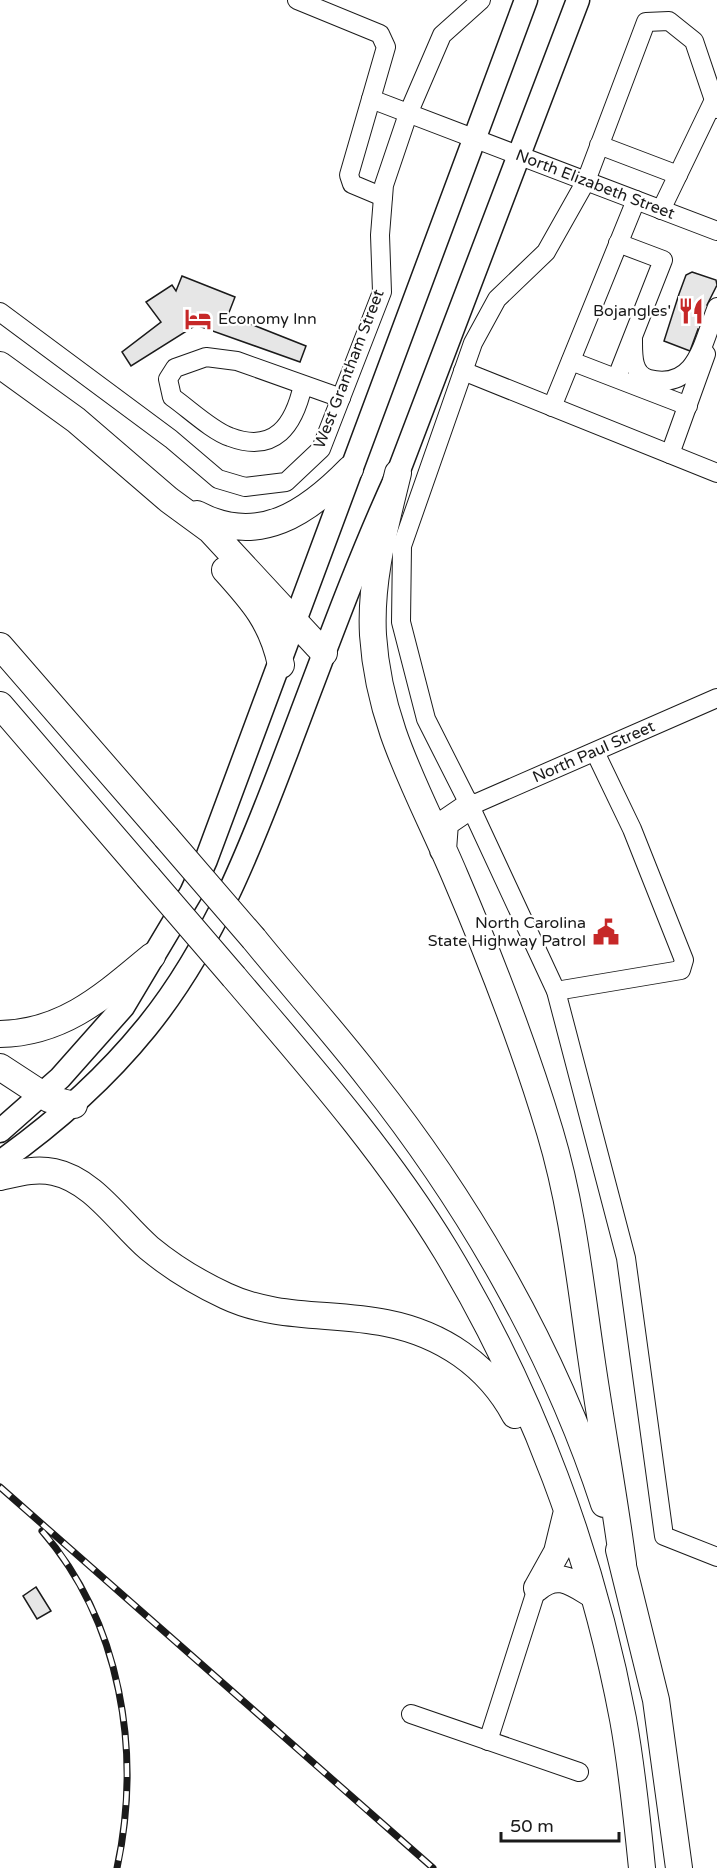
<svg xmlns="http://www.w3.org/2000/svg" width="717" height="1868" font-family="'Varela Round',sans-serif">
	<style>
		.building { fill: #e6e6e6; stroke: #1a1a1a; stroke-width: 1.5 }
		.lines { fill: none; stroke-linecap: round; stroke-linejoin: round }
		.minor-casing { stroke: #1a1a1a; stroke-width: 20 }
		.major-casing { stroke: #1a1a1a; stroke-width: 25 }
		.highway-casing { stroke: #1a1a1a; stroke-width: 28 }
		.minor { stroke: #fff; stroke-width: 18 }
		.major { stroke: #fff; stroke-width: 22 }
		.highway { stroke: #fff; stroke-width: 26 }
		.rail-casing { stroke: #1a1a1a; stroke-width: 7 }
		.rail { stroke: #fff; stroke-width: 4.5; stroke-dasharray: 14; stroke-linecap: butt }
		.highway-bridge-casing { stroke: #1a1a1a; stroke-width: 28; stroke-linecap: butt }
		.highway-bridge { stroke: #fff; stroke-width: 26 }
		.labels { text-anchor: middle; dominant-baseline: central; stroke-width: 4.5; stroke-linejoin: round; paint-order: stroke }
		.street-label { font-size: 16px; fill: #1a1a1a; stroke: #fff }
		.poi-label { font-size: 16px; fill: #1a1a1a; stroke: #fff; text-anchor: end }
	</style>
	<rect width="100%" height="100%" fill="#fff"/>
	<path class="building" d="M692 272 716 280 717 285 707 305 712 306 702 331 698 329 690 351 664 341 679 294 686 275Z
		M182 276 235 297 228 315 306 346 300 362 196 325 131 366 122 352 161 322 146 302 172 285 176 291Z
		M36 1587 51 1611 37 1619 23 1596Z"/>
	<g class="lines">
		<g class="minor-casing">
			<g id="minor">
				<path id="s1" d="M297 0 380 34 386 47 371 99 717 231"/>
				<path d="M371 99 349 175 352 184 383 197"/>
				<path d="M717 109 694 41 669 21 646 22 586 181 546 252 497 299 473 343 402 546 401 622 426 719 470 806 556 991 626 1258 664 1536 717 1557"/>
				<path d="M599 145 678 175"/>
				<path d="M661 210 713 102"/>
				<path d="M0 312 171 439 218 479 245 487 286 482 321 449 382 292 380 235 384 185 408 114 442 35 481 0"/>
				<path d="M633 339C633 354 632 375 649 379 697 391 703 341 717 307"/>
				<path d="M571 361 688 406"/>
				<path d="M463 371 717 473"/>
				<path d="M617 377 663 260 618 243"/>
				<path d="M303 385C294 425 275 454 230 437 212 431 188 408 172 397L168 379 175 368 206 357 237 361 341 398"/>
				<path d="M552 407 636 200"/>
				<path d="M670 454 706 354"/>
				<path id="s2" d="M470 806 717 698"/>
				<path d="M556 991 681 970 684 960 632 829 595 752"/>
				<path d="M411 1714 579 1772"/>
				<path d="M488 1741 537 1588"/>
			</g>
		</g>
		<g class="major-casing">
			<path id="major" d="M0 1131 60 1078 123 1007 191 893 206 860 526 0
				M0 1162C55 1123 103 1081 146 1028 213 946 252 844 289 746 324 654 357 562 398 473L578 0"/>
		</g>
		<g class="highway-casing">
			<path id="highway" d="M0 365 76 420 169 500 210 530 324 653
				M398 473C385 527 370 579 373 635 379 728 420 793 455 876 491 960 524 1045 550 1132 572 1205 580 1281 591 1356 601 1426 614 1495 623 1564
				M197 514C259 547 308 512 350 469
				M225 570C253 601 272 622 281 665
				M0 646 166 837
				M0 705 148 877
				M443 850 445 823 470 806
				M254 939C292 986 333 1031 370 1079 470 1205 554 1351 604 1504
				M234 977C309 1065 386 1152 446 1251 532 1394 592 1555 623 1719 632 1768 637 1818 642 1868
				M0 1034C64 1033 105 995 152 956
				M0 1067 49 1099 74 1105
				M0 1177C18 1173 35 1168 54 1172 93 1180 120 1223 149 1248 172 1267 198 1283 226 1296 277 1320 333 1312 386 1323 442 1334 488 1365 515 1415
				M619 1550 656 1700 679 1868
				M537 1588 557 1552 567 1511
				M537 1588C558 1570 573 1583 593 1595"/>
		</g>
		<use href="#minor" class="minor"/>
		<use href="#major" class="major"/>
		<use href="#highway" class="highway"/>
		<g class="rail-casing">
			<path id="rail" d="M0 1487 433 1868
				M42 1531C121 1622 142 1752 117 1868"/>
		</g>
		<use href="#rail" class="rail"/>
		<g class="highway-bridge-casing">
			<path id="highway-bridge" d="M166 837 254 939
				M148 877 234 977"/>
		</g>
		<use href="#highway-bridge" class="highway-bridge"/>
	</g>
	<defs>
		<g id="restaurant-bare" transform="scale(2.07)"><path d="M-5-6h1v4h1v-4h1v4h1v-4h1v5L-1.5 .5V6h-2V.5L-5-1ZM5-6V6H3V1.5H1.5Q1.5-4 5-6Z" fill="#c62828" stroke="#fff" stroke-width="2.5" paint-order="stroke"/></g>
		<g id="hotel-bare" transform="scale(2.07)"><path d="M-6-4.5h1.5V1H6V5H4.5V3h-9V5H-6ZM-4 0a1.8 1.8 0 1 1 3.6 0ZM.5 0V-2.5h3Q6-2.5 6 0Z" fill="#c62828" stroke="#fff" stroke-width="2.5" paint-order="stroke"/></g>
		<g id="civic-bare" transform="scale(2.07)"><path d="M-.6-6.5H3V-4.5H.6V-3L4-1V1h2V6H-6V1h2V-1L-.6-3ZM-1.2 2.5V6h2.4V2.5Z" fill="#c62828" stroke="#fff" stroke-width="2.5" paint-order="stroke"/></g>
	</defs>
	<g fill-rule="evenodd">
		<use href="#restaurant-bare" x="691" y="311"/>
		<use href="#hotel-bare" x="198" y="319"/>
		<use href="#civic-bare" x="606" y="932"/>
	</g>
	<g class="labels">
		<g class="street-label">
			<text stroke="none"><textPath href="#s1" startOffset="398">North Elizabeth Street</textPath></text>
			<text transform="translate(349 369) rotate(-69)">West Grantham Street</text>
			<text stroke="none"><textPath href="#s2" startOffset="135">North Paul Street</textPath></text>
		</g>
		<g class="poi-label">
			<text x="671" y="311">Bojangles'</text>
			<text x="218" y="319" text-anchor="start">Economy Inn</text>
			<text x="586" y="923">North Carolina<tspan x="586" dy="18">State Highway Patrol</tspan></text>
		</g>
	</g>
	<path d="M501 1832v9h118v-9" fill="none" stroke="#1a1a1a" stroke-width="3"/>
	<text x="510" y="1832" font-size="18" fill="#1a1a1a" stroke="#ffffff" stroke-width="4.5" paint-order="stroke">50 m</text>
</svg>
